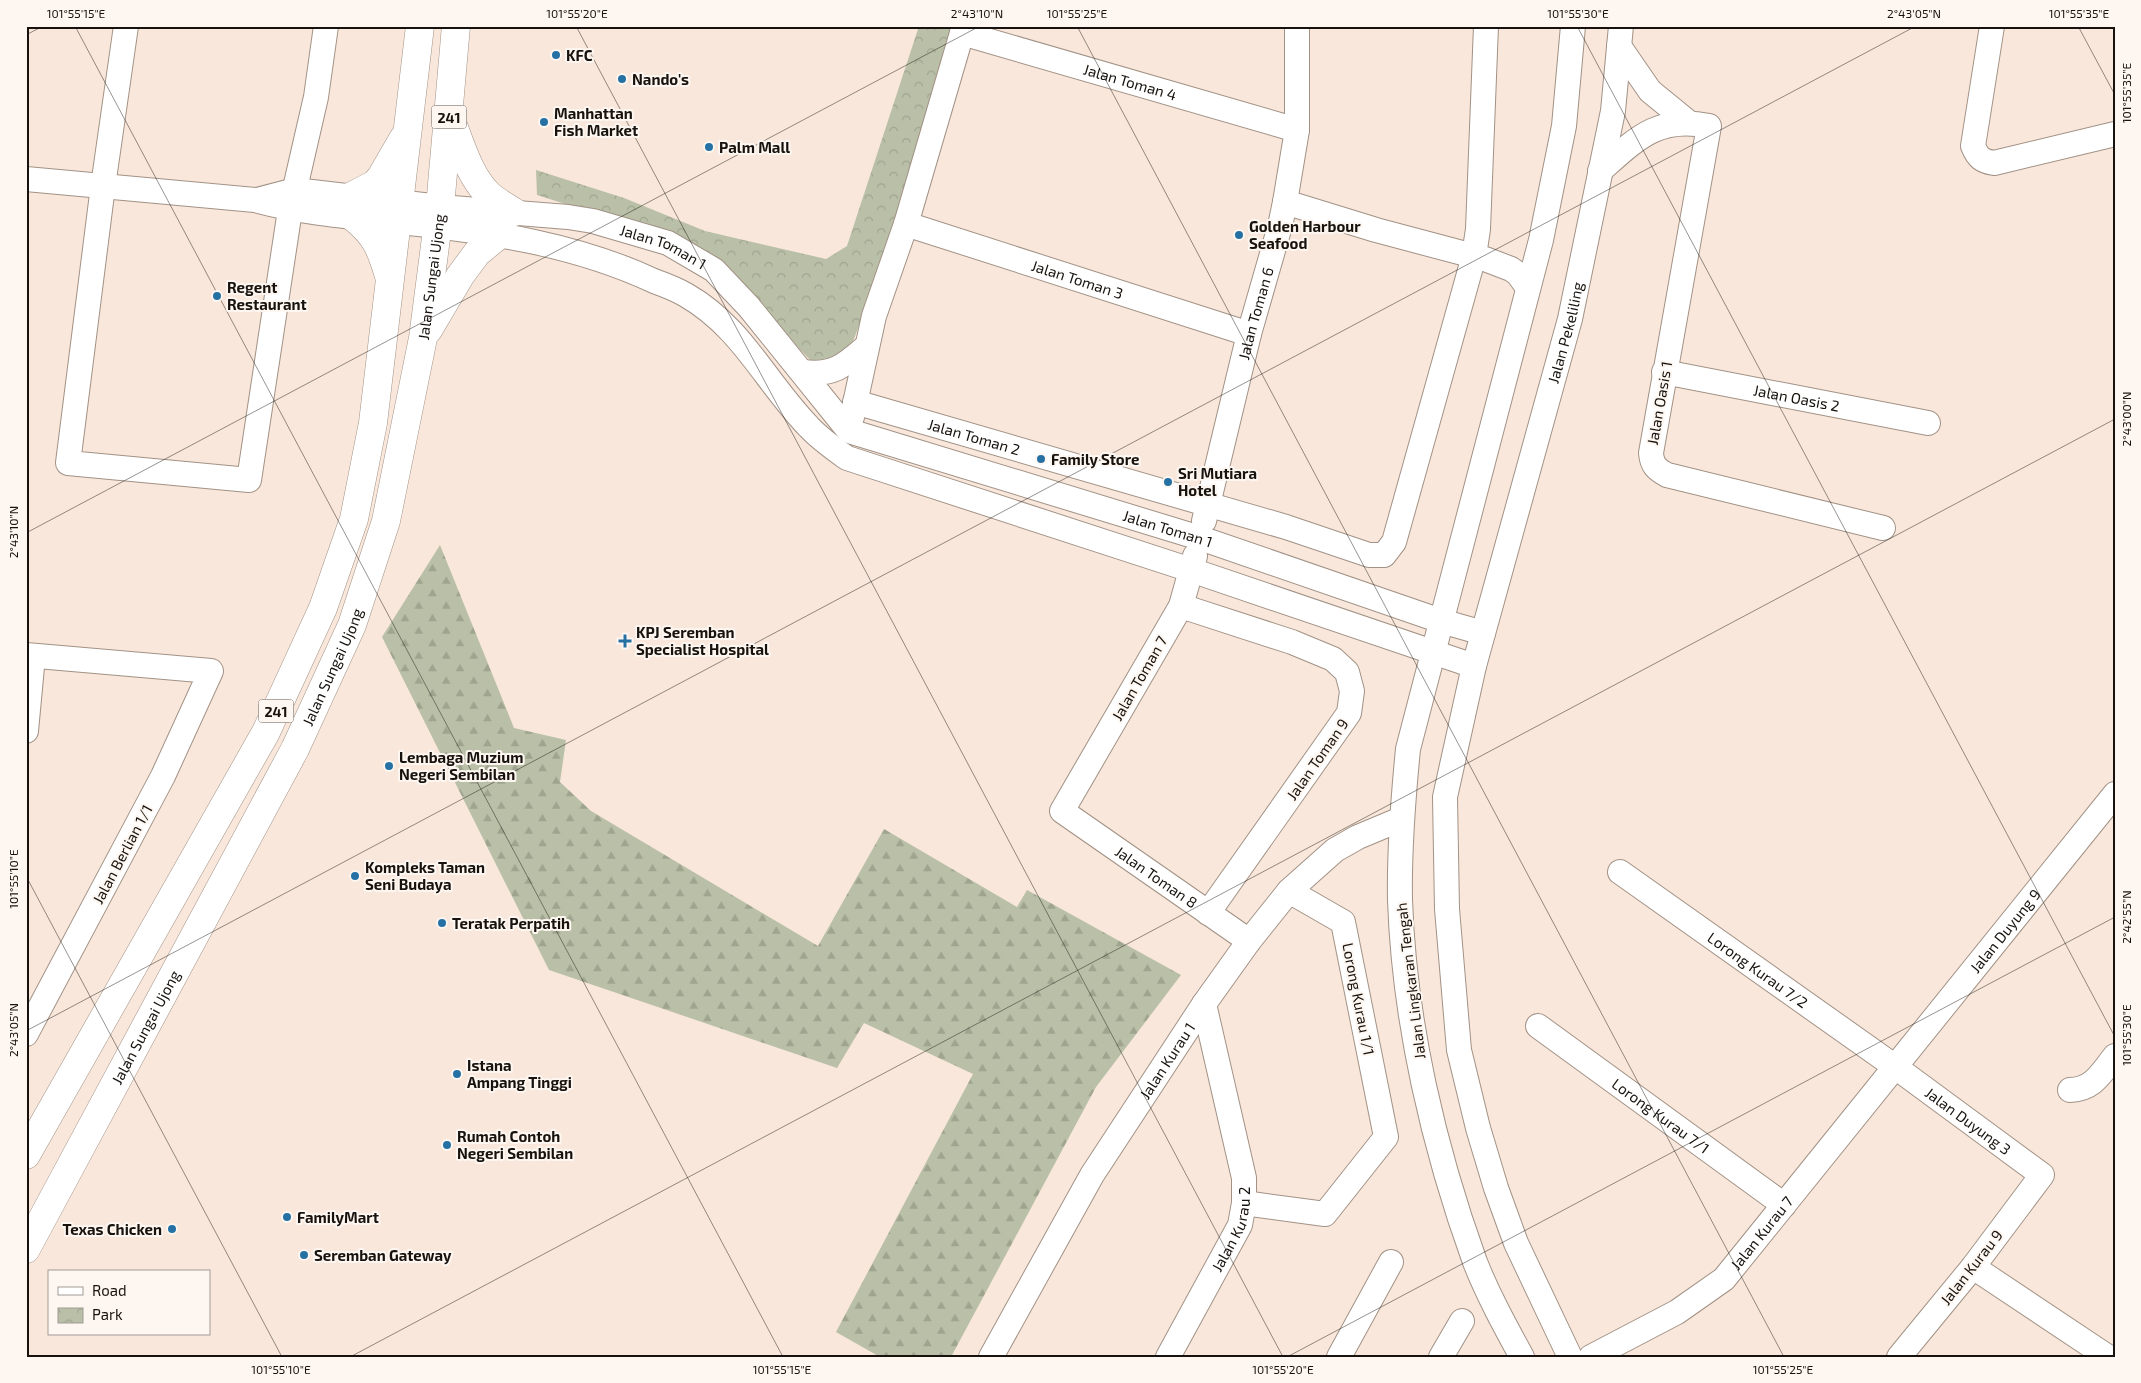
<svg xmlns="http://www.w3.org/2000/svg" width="2141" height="1383" font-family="'Exo 2',sans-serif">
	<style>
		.forest { fill: url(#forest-firs) }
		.park { fill: url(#park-crowns) }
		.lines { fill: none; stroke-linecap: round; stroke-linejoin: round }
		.minor-casing { stroke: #a29286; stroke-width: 26 }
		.highway-casing { stroke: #a29286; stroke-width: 29 }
		.minor { stroke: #fff; stroke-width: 24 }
		.highway { stroke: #fff; stroke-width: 28 }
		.ticks { fill: none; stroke: #17120d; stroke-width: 1; stroke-opacity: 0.45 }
		.poi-dot { fill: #2671a4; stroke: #fdf6f1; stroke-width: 2 }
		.labels { text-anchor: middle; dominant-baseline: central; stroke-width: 4; stroke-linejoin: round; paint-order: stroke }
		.shield { fill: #fdf6f1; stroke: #5c5651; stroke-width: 1 }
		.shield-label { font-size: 14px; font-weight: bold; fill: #17120d }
		.poi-label { font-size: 15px; font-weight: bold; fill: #17120d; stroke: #fdf6f1; text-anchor: start }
		.street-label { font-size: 15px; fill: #17120d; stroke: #fdf6f1 }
		.neatline { fill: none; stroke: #17120d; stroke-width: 2 }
		.ticks-label { font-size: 12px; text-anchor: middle; fill: #17120d }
	</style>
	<defs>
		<pattern id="forest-firs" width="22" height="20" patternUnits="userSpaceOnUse" patternTransform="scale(1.25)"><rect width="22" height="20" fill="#bac0a7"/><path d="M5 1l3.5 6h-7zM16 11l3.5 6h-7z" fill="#9fa48f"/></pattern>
		<pattern id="park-crowns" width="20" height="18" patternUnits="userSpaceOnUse" patternTransform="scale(1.25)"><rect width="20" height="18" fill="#bac0a7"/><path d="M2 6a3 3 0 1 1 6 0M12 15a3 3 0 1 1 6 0" fill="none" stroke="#9fa48f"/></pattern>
	</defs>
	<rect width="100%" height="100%" fill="#f8e7da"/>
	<path class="forest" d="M440 545 514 728 566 740 560 782 591 811 818 946 884 829 1017 907 1027 890 1181 975 1096 1087 951 1357H880L836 1332 973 1074 864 1023 837 1068 549 970 382 637Z"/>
	<path class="park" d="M919 26H959L931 127 854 339 843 356 815 365 779 328 665 236 537 195 536 170 624 198 705 231 826 259 847 246Z"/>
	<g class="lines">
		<g class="minor-casing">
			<g id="minor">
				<path d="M126 26 103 186 68 463 249 480 290 210 316 97 326 26"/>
				<path d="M1992 26 1973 146C1978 158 1982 161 1994 163L2115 134"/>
				<path id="s1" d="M962 33 1297 130"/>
				<path d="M1619 46 1650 91 1688 122"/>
				<path d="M1600 171C1636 139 1658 115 1709 126L1651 453C1652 465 1656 469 1667 475L1883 528"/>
				<path d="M26 179 255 200C306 214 357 217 409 223 493 232 577 245 654 281 665 285 676 289 686 295 742 327 766 383 809 427 820 439 833 448 847 458L1191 570 1474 666"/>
				<path id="s2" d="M257 200 295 190 440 207 568 217 593 221 668 243 714 270 749 307 849 431 1200 538 1441 621 1483 633"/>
				<path d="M1285 202 1376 230 1485 259 1511 269 1518 274 1528 288"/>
				<path id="s3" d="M906 224 1249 334"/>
				<path d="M803 372C834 376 845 365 867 346"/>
				<path id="s4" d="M1664 372 1928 423"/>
				<path id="s5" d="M855 402 1286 527 1369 555H1384L1394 542 1474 256 1478 229 1486 26"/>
				<path d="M852 417 874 316 906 224 964 26"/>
				<path id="s6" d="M1204 521 1249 334 1280 226 1285 202 1297 130V26"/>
				<path id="s7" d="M1195 556 1181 606 1062 811 1249 941"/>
				<path d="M1181 606 1292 642 1333 659 1347 672 1352 691 1349 713 1208 913"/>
				<path d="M26 655 211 671 163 776 26 1034"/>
				<path d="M26 731 33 656"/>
				<path id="s8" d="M1620 872 1894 1066 2042 1175 1973 1267 1899 1357"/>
				<path id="s9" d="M1538 1026 1784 1205"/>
				<path d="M2070 1090C2094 1089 2101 1073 2115 1056"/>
				<path d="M1244 1203 1325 1214 1386 1137 1343 922 1289 891"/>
				<path d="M1973 1267 2108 1357"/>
				<path id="s10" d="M991 1357 1092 1175 1204 1004 1249 941 1289 891 1335 850 1358 837 1401 819"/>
				<path id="s11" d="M1168 1357 1240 1225 1244 1203V1178L1204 1004"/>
				<path d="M1339 1357 1391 1262"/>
				<path d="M1441 1357 1462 1321"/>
				<path d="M1522 1357C1505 1326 1488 1295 1475 1262 1434 1149 1404 1021 1400 900 1399 849 1403 800 1408 749L1541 240 1564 126 1573 26"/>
				<path id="s12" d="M1570 1357 1516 1243 1496 1188 1478 1128 1459 1050 1447 909 1445 797 1474 666 1570 319 1613 111 1621 26"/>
				<path id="s13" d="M1591 1357 1677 1312 1724 1279 2115 794"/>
			</g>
		</g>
		<g class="highway-casing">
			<g id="highway">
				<path d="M451 120C461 145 469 175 488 194 495 201 505 206 514 212"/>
				<path d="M350 197 375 184 381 177 403 139"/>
				<path d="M353 217C376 235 381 249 389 276"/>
				<path d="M428 330 460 276 477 253 500 234"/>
				<path d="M26 1155 266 732 323 608 354 519 373 423 420 26"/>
				<path id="s14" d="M26 1249 295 749 352 625 386 521 423 338 440 207 456 26"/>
			</g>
		</g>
		<use href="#minor" class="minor"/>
		<use href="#highway" class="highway"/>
	</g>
	<path class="ticks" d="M75 26 783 1357M576 26 1283 1357M1077 26 1784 1357M1577 26 2115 1037M2078 26 2115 95M26 35 43 26M26 533 980 26M26 876 282 1357M26 1031 1916 26M350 1357 2115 419M1287 1357 2115 917"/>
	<g class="poi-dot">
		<circle cx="556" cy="55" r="5"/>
		<circle cx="622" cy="79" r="5"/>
		<circle cx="544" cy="122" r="5"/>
		<circle cx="709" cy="147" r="5"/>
		<circle cx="1239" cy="235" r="5"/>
		<circle cx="217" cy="296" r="5"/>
		<circle cx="1041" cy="459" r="5"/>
		<circle cx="1168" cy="482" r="5"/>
		<path d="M622.5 633.5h5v5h5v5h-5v5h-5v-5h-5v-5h5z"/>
		<circle cx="389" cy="766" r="5"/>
		<circle cx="355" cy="876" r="5"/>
		<circle cx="442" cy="923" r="5"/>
		<circle cx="457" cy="1074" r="5"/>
		<circle cx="447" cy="1145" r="5"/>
		<circle cx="287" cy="1217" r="5"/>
		<circle cx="172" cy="1229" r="5"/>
		<circle cx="304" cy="1255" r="5"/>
	</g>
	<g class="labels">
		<g class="shield">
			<rect x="431.5" y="105.5" width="35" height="23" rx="4"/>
			<rect x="258.5" y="699.5" width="35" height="23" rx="4"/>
		</g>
		<g class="shield-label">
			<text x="449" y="117">241</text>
			<text x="276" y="711">241</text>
		</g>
		<g class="poi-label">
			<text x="566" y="55">KFC</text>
			<text x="632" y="79">Nando's</text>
			<text x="554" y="113">Manhattan<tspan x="554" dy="17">Fish Market</tspan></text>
			<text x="719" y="147">Palm Mall</text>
			<text x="1249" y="226">Golden Harbour<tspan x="1249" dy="17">Seafood</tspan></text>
			<text x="227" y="287">Regent<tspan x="227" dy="17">Restaurant</tspan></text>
			<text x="1051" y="459">Family Store</text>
			<text x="1178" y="473">Sri Mutiara<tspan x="1178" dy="17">Hotel</tspan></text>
			<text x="636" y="632">KPJ Seremban<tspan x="636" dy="17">Specialist Hospital</tspan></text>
			<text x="399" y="757">Lembaga Muzium<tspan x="399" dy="17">Negeri Sembilan</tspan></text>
			<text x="365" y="867">Kompleks Taman<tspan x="365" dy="17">Seni Budaya</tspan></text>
			<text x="452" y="923">Teratak Perpatih</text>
			<text x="467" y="1065">Istana<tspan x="467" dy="17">Ampang Tinggi</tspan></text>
			<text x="457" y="1136">Rumah Contoh<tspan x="457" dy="17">Negeri Sembilan</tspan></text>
			<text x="297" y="1217">FamilyMart</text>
			<text x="162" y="1229" text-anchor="end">Texas Chicken</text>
			<text x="314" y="1255">Seremban Gateway</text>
		</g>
		<g class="street-label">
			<text stroke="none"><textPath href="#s1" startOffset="175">Jalan Toman 4</textPath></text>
			<text stroke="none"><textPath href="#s2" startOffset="414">Jalan Toman 1</textPath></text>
			<text stroke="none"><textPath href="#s14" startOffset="1062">Jalan Sungai Ujong</textPath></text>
			<text stroke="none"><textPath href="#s3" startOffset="180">Jalan Toman 3</textPath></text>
			<text stroke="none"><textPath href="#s6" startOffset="214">Jalan Toman 6</textPath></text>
			<text stroke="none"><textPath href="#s12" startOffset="1061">Jalan Pekeliling</textPath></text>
			<text stroke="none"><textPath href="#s4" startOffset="135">Jalan Oasis 2</textPath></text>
			<text transform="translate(1659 403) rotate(-80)">Jalan Oasis 1</text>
			<text stroke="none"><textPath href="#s5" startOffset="124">Jalan Toman 2</textPath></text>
			<text stroke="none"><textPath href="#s2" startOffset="1014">Jalan Toman 1</textPath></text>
			<text stroke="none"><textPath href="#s14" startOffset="658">Jalan Sungai Ujong</textPath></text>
			<text transform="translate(1139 678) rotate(-60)">Jalan Toman 7</text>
			<text transform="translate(1317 759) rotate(-55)">Jalan Toman 9</text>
			<text transform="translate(122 854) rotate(-62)">Jalan Berlian 1/1</text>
			<text stroke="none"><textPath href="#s7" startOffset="404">Jalan Toman 8</textPath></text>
			<text stroke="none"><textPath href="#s13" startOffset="602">Jalan Duyung 9</textPath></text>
			<text stroke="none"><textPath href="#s8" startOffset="169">Lorong Kurau 7/2</textPath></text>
			<text transform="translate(1410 981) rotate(-97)">Jalan Lingkaran Tengah</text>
			<text transform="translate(1359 999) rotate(79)">Lorong Kurau 1/1</text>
			<text stroke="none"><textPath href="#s14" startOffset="252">Jalan Sungai Ujong</textPath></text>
			<text stroke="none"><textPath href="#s10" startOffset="345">Jalan Kurau 1</textPath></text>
			<text stroke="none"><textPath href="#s9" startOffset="152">Lorong Kurau 7/1</textPath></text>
			<text stroke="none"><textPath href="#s8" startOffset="428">Jalan Duyung 3</textPath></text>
			<text stroke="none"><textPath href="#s11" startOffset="144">Jalan Kurau 2</textPath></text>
			<text stroke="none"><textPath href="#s13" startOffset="214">Jalan Kurau 7</textPath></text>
			<text transform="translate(1971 1267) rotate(-52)">Jalan Kurau 9</text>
		</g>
	</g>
	<rect width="2141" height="1383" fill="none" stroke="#fdf6f1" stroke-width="55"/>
	<rect x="48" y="1270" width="162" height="65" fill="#fdf6f1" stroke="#a19b96"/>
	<rect x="58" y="1287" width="25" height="8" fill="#ffffff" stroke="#a19b96"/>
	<text x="92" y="1296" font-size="15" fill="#17120d">Road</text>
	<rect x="58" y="1308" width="25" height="15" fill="url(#park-crowns)" stroke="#a19b96"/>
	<text x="92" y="1320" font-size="15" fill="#17120d">Park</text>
	<rect x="28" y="28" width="2086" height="1328" class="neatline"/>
	<g class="ticks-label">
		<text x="76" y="18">101°55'15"E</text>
		<text x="577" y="18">101°55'20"E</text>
		<text x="977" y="18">2°43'10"N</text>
		<text x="1077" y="18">101°55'25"E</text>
		<text x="1578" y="18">101°55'30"E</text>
		<text x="1914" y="18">2°43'05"N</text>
		<text x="2079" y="18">101°55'35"E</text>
		<text transform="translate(2127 93) rotate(-90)" y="4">101°55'35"E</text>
		<text transform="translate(2127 419) rotate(-90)" y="4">2°43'00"N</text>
		<text transform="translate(14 532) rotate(-90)" y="4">2°43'10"N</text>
		<text transform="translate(14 879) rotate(-90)" y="4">101°55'10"E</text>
		<text transform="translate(2127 917) rotate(-90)" y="4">2°42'55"N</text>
		<text transform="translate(14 1030) rotate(-90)" y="4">2°43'05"N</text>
		<text transform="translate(2127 1035) rotate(-90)" y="4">101°55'30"E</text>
		<text x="281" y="1374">101°55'10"E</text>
		<text x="782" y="1374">101°55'15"E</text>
		<text x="1283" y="1374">101°55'20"E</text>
		<text x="1783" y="1374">101°55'25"E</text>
	</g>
</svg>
